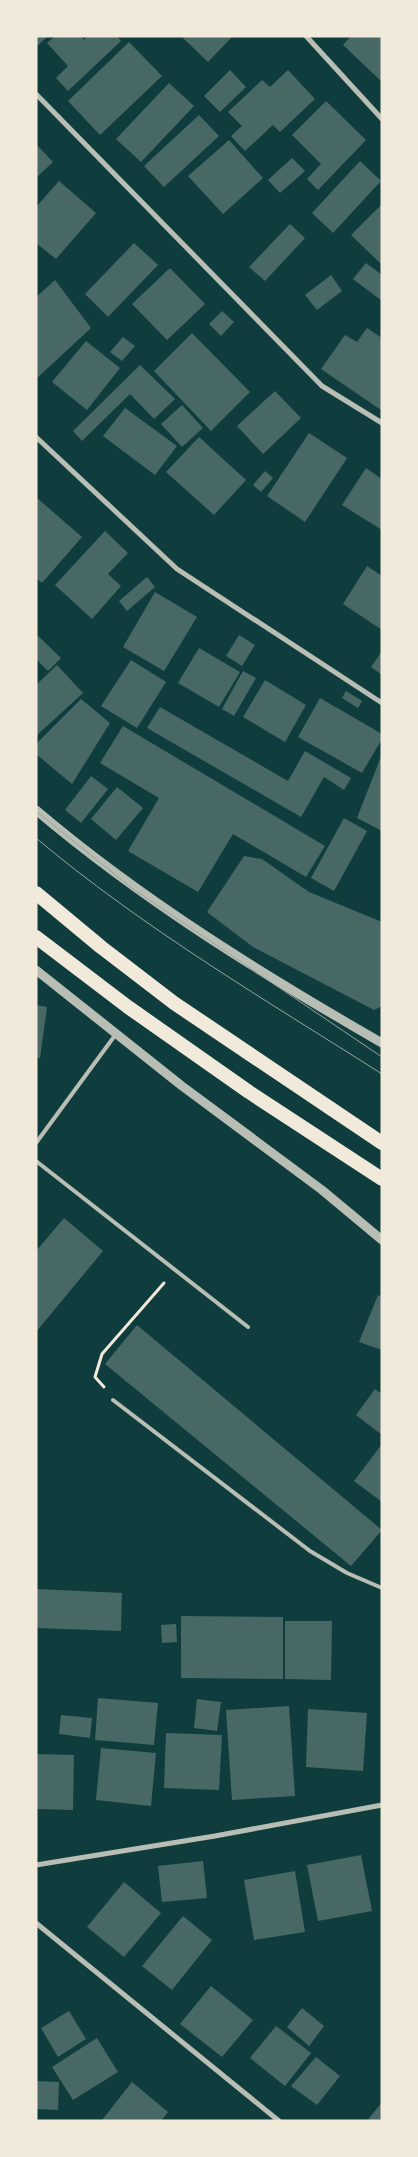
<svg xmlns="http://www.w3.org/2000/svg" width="418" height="2157" font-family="Merriweather,serif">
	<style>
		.building { fill: #486865 }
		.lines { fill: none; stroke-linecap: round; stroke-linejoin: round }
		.path { stroke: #f1e9da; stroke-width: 3 }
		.service { stroke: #b8beb3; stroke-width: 4 }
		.minor { stroke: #b8beb3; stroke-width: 5 }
		.tertiary { stroke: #b8beb3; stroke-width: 9 }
		.trunk { stroke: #f1e9da; stroke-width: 14 }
		.tram { stroke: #97a49c; stroke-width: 1 }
	</style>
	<rect width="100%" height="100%" fill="#0f3d3e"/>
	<path class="building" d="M36 36H48L36 47Z
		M55 36H81L84 40 88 36H117L121 41 68 91 56 78 68 66 47 43Z
		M181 36H233L208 62Z
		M351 36H382V82L343 45Z
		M129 42 162 76 100 135 68 101Z
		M230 70 246 87 220 112 204 96Z
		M288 70 315 99 280 132 273 125 245 151 231 136 242 126 228 112 262 80 270 87Z
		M169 83 194 106 141 162 116 139Z
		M326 101 366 140 318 190 307 179 321 164 292 135Z
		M199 115 219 136 164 187 144 166Z
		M229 140 263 178 223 214 188 176Z
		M36 144 53 162 36 178Z
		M292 158 305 171 280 193 268 180Z
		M360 161 381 181 333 233 312 213Z
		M59 181 96 213 56 259 36 243V207Z
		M382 204V265L351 235Z
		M290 224 305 238 265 281 249 267Z
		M134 243 158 265 108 317 85 294Z
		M366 263 382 275V301L353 279Z
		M170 268 205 304 167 340 132 304Z
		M331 275 342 291 317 310 305 295Z
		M55 280 91 328 36 379V297Z
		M222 311 234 322 221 336 209 324Z
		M367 328 382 338 381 410 321 369 345 335 357 342Z
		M192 333 250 392 211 431 154 371Z
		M123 337 135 346 122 361 110 352Z
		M86 341 120 368 87 410 52 382Z
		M140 365 175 399 154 419 130 394 82 441 73 431Z
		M275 391 301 418 263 454 237 426Z
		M182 405 203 428 182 447 161 424Z
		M125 408 177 446 155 475 103 436Z
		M309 433 347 458 305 522 267 496Z
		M199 437 246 480 214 515 166 472Z
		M366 468 382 479V530L342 505Z
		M265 471 273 478 261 492 253 485Z
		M37 498 82 537 42 583 36 578Z
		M105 531 128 553 108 574 121 586 92 619 55 585Z
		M367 566 382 576V630L343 604Z
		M147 577 155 587 127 611 119 601Z
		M155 592 197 617 164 671 123 647Z
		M36 634 61 658 48 671 36 659Z
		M239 635 255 645 242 666 226 656Z
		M199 648 240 672 219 707 178 683Z
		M382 651V675L371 667Z
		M131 660 166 682 137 728 101 706Z
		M57 665 83 693 36 736V685Z
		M243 671 256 678 234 716 222 709Z
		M265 680 306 705 285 742 243 717Z
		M346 691 362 701 358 708 342 698Z
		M320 698 382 734V739L362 773 298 737Z
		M81 699 110 723 72 784 36 754V744Z
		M160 707 288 781 305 751 351 778 344 790 324 777 301 817 147 728Z
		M123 726 325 846 306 877 233 834 198 892 128 851 159 798 100 763Z
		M382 754V831L357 818Z
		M91 776 108 789 81 823 65 810Z
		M117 787 143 808 116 840 91 819Z
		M344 818 367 831 334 891 311 878Z
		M244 856 262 859 309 892 382 922V1006L374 1010 253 947 207 912Z
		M36 1005 47 1007 40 1058H36Z
		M64 1218 103 1251 36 1332V1251Z
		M378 1295 382 1297V1350L359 1342Z
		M137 1325 382 1530 351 1566 105 1364Z
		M375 1389 382 1394V1435L356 1415Z
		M382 1444V1502L354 1481Z
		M36 1589 122 1593 121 1631 36 1628Z
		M181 1616 283 1617V1679L181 1678Z
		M285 1621H332L331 1680 285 1679Z
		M176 1624 177 1642 162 1643 161 1625Z
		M98 1698 158 1703 154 1745 95 1740Z
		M197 1699 221 1702 217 1731 194 1728Z
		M289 1706 295 1796 232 1800 226 1710Z
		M308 1709 367 1713 363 1771 306 1767Z
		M61 1715 92 1718 90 1738 59 1734Z
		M166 1733 222 1735 219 1790 164 1788Z
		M101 1748 156 1753 151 1806 96 1800Z
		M36 1754 74 1755 73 1810 36 1809Z
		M361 1855 372 1911 318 1921 307 1865Z
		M203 1861 207 1898 162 1902 158 1866Z
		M295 1871 305 1932 254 1940 244 1880Z
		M124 1882 161 1913 124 1957 87 1927Z
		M183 1916 212 1940 172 1990 142 1966Z
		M211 1986 253 2020 222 2057 180 2024Z
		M302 2008 324 2026 309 2046 287 2027Z
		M69 2011 86 2039 58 2057 41 2028Z
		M276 2026 311 2053 285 2086 250 2058Z
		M97 2038 118 2072 73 2100 52 2067Z
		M316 2057 340 2076 317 2105 291 2086Z
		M36 2081 59 2082 58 2110 36 2109Z
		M132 2082 168 2112 161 2121 102 2120Z
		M382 2102V2121H367Z"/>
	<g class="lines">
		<path class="path" d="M104 1387 95 1377 102 1354 164 1283"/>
		<path class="service" d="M36 1143 116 1034
			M36 1161 248 1327
			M113 1400 310 1551 347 1573 382 1588"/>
		<path class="minor" d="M306 36 382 119
			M36 94 322 386 382 423
			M36 437 177 569 382 703
			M36 1865 215 1836 382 1805
			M36 1923 279 2121"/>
		<path class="tertiary" d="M36 810C142 900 262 974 382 1043
			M36 970 182 1086 322 1190 382 1240"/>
		<path class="trunk" d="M36 893 101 947 174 1003 382 1143
			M36 937 128 1007 249 1092 382 1179"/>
		<path class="tram" d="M36 811 133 889 382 1057
			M36 838C143 928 264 999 382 1074"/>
	</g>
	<rect width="418" height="2157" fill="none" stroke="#f1e9da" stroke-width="75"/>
</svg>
